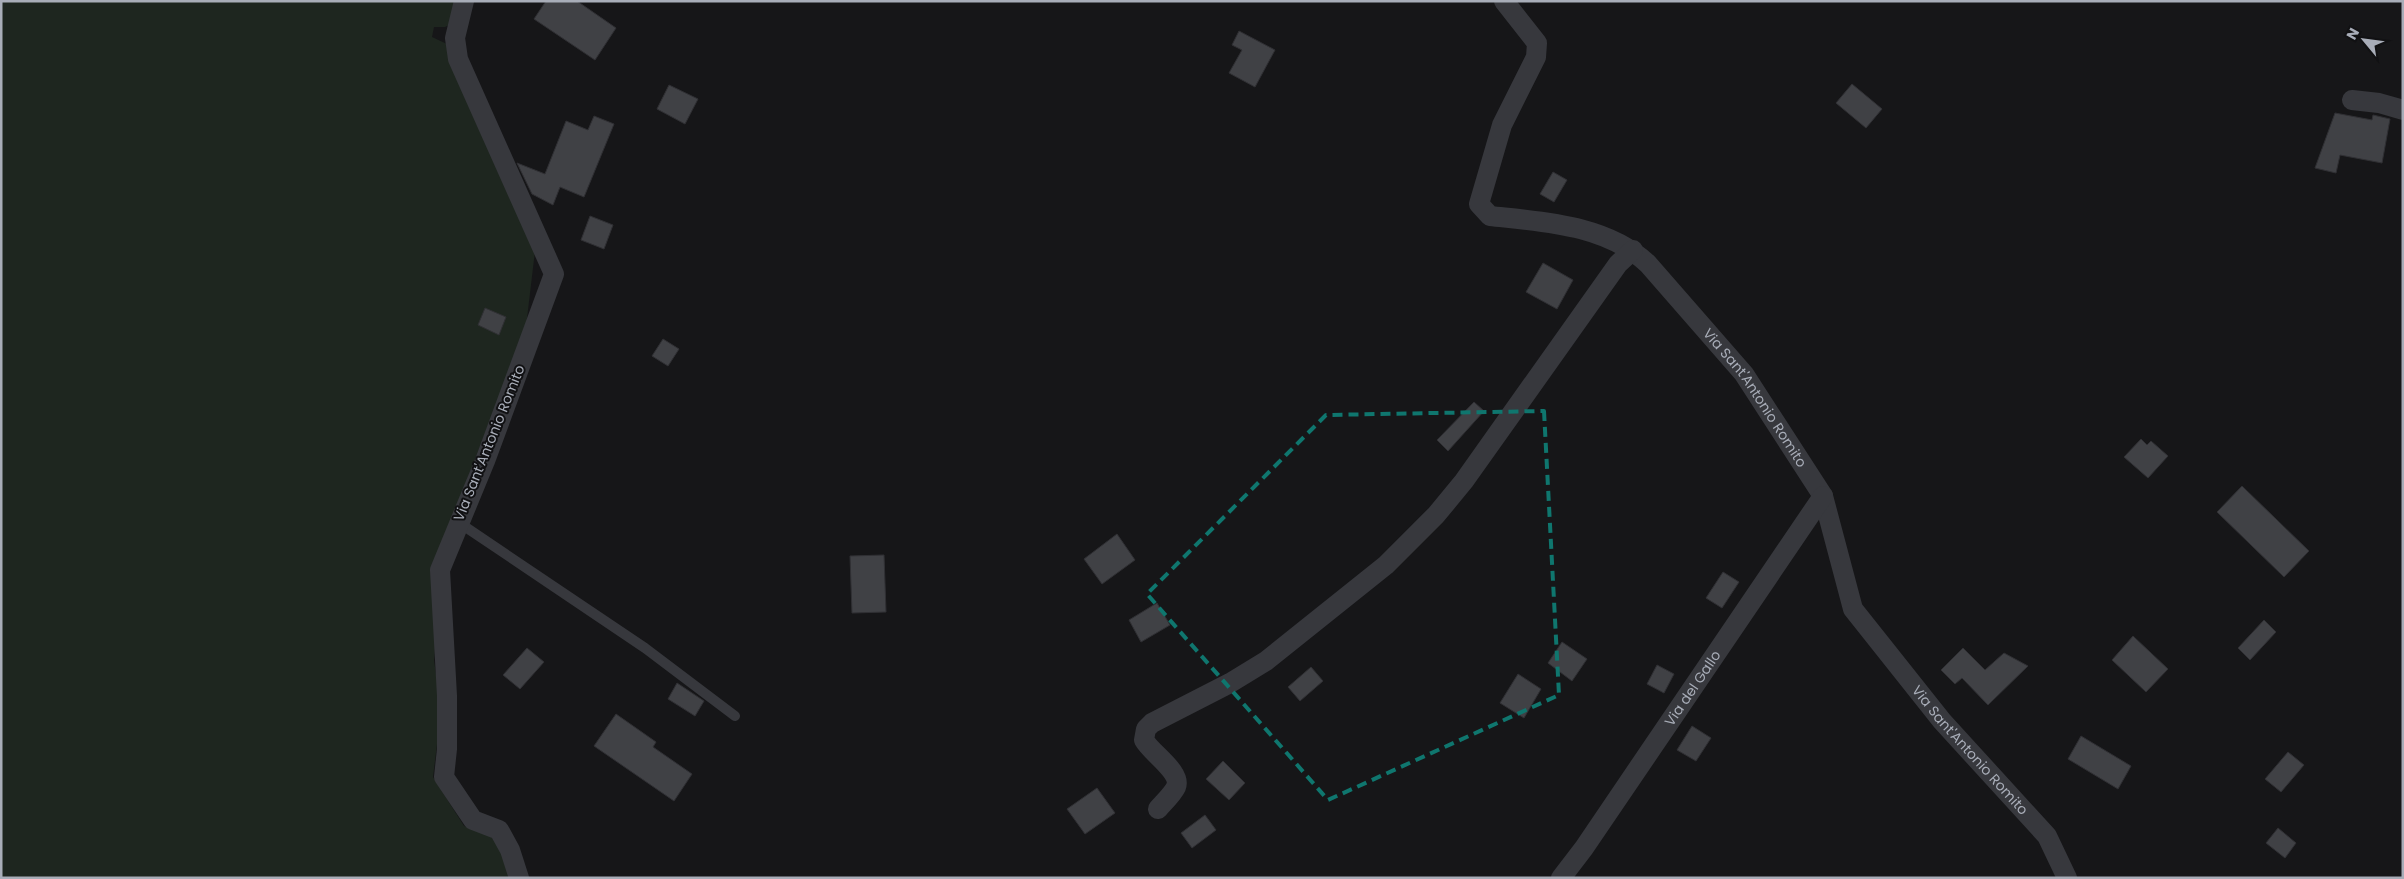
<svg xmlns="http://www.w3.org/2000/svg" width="2404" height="879" font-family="Poppins,sans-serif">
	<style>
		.green { fill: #1e261f }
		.building { fill: #404145; stroke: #303034 }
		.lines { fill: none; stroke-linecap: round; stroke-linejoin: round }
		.lane { stroke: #37383d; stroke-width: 10 }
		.street { stroke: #37383d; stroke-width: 20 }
		.marked { fill: none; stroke: #0f766e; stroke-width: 4; stroke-dasharray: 10 6; stroke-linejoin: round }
		.labels { text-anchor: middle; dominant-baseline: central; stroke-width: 4; stroke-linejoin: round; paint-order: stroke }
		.street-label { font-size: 14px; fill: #a8adb8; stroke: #111113 }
	</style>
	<rect width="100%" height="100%" fill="#161618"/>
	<path class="green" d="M1 1H456L451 24 445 27H434L432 37 449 45 535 251 526 327 445 537 434 660 441 712 433 777 464 826C504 838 497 841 511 878H1Z"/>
	<path class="building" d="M546 1H577L616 28 595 60 534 19Z
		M1239 31 1275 50 1255 87 1229 73 1242 50 1232 45Z
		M1852 84 1882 109 1866 128 1836 103Z
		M669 85 698 99 685 124 657 109Z
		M2335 113 2372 120 2373 115 2390 119 2382 163 2340 155 2336 173 2315 168Z
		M594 116 614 124 584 197 560 187 553 205 532 194 517 163 545 174 566 121 588 130Z
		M1553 172 1567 180 1554 202 1540 194Z
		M590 216 613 225 604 249 581 240Z
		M1543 263 1573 280 1557 309 1526 292Z
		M485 308 506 317 499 335 478 325Z
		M663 339 679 349 668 366 652 356Z
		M1474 402 1484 411 1448 451 1437 440Z
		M2141 439 2147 445 2151 441 2168 456 2148 478 2124 457Z
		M2242 486 2309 551 2284 577 2217 512Z
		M1117 534 1135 560 1102 584 1084 559Z
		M884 555 886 612 852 613 850 556Z
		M1723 572 1739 582 1722 608 1706 598Z
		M1157 603 1170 625 1141 642 1129 620Z
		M2264 620 2276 632 2250 660 2238 648Z
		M2133 636 2168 669 2146 692 2112 660Z
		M1562 642 1587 659 1572 681 1548 663Z
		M527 648 544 662 520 689 503 675Z
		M1963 648 1985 670 2004 653 2028 666 1988 705 1962 678 1955 684 1941 670Z
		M1657 665 1674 674 1664 693 1647 684Z
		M1311 667 1323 681 1300 701 1288 687Z
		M1518 674 1541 689 1524 718 1500 703Z
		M677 683 704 701 695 716 668 699Z
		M616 714 656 742 653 747 692 774 674 801 594 746Z
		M1692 726 1711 738 1696 761 1677 750Z
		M2081 736 2131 766 2118 789 2068 759Z
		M2288 752 2304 765 2281 792 2265 779Z
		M1223 761 1245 783 1229 800 1206 779Z
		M1097 788 1115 813 1085 834 1067 809Z
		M1205 815 1216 830 1192 848 1181 833Z
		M2278 828 2296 843 2285 858 2266 843Z"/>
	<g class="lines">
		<path class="lane" d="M458 522 645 648 735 716"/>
		<g class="street">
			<path d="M464 1 455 38 458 59 554 274 485 461 440 570 447 696V749L444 777 473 820 499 830 510 850 519 878"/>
			<path id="s1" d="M1504 1 1537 43 1536 57 1502 125 1479 204 1490 216C1545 222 1607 225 1648 264L1744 374 1823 496 1853 609 1942 721 2047 836 2067 878"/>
			<path d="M2352 100 2379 103 2403 110"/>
			<path d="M1158 809C1163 803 1172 795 1176 787 1182 772 1151 753 1144 740L1146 729 1152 723 1230 683 1266 661 1386 565 1436 515 1464 481 1618 264 1633 250"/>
			<path id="s2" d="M1561 878 1584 848 1823 496"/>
		</g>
	</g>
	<path class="marked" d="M1544 411 1559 695 1328 800 1147 594 1326 415Z"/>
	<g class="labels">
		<g class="street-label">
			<text stroke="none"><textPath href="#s1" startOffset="582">Via Sant'Antonio Romito</textPath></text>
			<text transform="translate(489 443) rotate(-68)">Via Sant'Antonio Romito</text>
			<text stroke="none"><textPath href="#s2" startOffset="231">Via del Gallo</textPath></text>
			<text stroke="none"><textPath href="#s1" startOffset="1002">Via Sant'Antonio Romito</textPath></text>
		</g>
	</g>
	<rect width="2404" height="879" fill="none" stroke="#a8adb8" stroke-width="5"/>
	<g transform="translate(2364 40) rotate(299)" stroke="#111113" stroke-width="4" paint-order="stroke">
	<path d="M0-4L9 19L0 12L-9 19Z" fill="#a8adb8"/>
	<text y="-8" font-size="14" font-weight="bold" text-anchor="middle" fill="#a8adb8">N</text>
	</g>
</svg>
